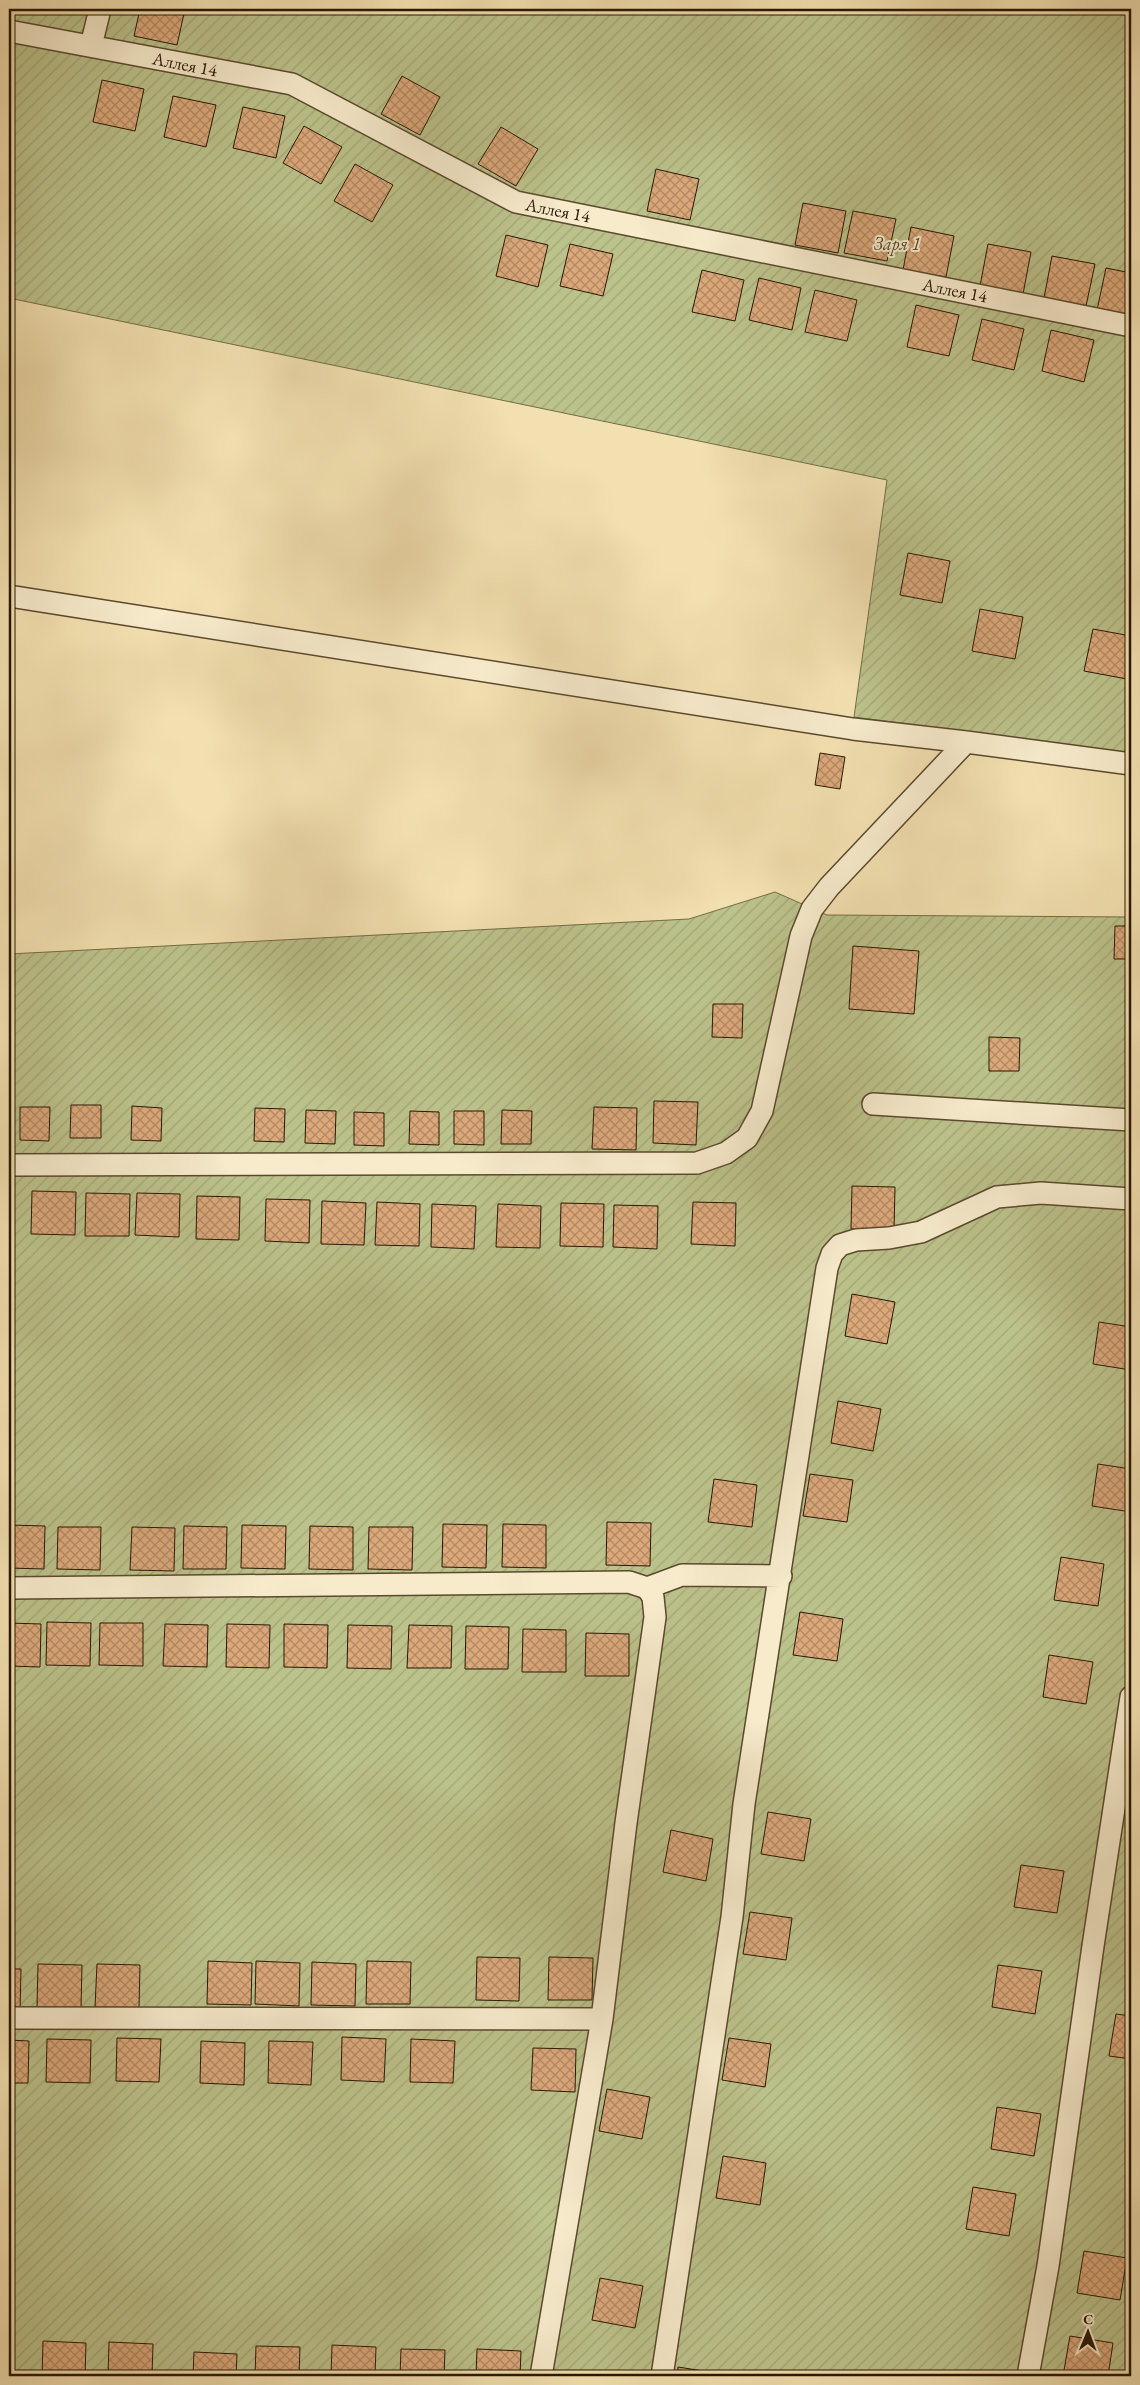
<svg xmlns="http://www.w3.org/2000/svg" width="1140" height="2385" font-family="'EB Garamond',serif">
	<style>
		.garden { fill: url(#garden-furrows); stroke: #726c47 }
		.building { fill: url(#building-cross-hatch); stroke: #281703 }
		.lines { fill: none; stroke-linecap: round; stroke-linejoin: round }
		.lane-casing { stroke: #5b492e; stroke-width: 24 }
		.lane { stroke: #f7ebcc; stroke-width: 21 }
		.labels { text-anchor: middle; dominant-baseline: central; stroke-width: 4; stroke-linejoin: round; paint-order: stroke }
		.street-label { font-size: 18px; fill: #281703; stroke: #f7ebcc }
		.park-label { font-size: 18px; font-style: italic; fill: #544a2c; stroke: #f7ebcc }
	</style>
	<defs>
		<pattern id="garden-furrows" width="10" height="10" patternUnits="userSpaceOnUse" patternTransform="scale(1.25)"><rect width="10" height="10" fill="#bcc28b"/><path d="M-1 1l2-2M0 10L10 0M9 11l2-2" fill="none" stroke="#a2a676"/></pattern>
		<pattern id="building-cross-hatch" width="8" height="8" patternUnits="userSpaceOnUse" patternTransform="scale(1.25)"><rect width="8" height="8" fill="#dca97b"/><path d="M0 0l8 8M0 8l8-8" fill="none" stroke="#b28963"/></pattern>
	</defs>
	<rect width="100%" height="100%" fill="#f3e0b0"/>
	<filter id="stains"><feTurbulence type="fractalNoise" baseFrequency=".004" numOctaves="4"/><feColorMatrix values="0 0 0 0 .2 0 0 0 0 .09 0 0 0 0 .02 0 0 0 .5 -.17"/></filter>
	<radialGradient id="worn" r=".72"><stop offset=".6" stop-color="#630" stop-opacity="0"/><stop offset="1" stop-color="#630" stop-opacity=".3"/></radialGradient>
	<path class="garden" d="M9 9H1131V753L854 717 887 480 9 298Z
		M775 892 827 915 1131 917V2376H9V954L689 919Z"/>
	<path class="building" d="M140 9H185L177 45 134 36Z
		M402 76 440 97 420 135 381 114Z
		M102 80 144 89 135 131 93 122Z
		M173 96 216 105 206 147 164 137Z
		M243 107 285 116 276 158 233 148Z
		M304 126 342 147 321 184 283 163Z
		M501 127 538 149 516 186 478 164Z
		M355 164 393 185 372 222 334 201Z
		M656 169 699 179 690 220 647 211Z
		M803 203 846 211 838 253 795 245Z
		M853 211 896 219 887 261 844 253Z
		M911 227 954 236 946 277 903 270Z
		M506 235 548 245 538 287 496 276Z
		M570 244 613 254 603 296 560 286Z
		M988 244 1031 252 1023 294 980 286Z
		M1052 256 1095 264 1086 306 1044 298Z
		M1106 268 1131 273V317L1097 310Z
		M702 270 744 280 735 321 692 312Z
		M759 278 801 288 792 330 749 320Z
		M815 290 857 300 847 341 805 332Z
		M916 305 959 315 949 356 907 347Z
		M982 319 1024 329 1014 370 972 360Z
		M1051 330 1094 340 1084 382 1042 371Z
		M908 553 950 561 942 603 900 595Z
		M980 609 1023 617 1015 659 972 651Z
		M1093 629 1131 636V657L1127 679 1084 671Z
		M820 753 845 757 840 789 815 785Z
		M1115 926H1131V959H1114Z
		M853 946 919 951 914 1014 849 1009Z
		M713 1004H743L742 1038 712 1037Z
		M989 1037 1020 1038 1019 1071H989Z
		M654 1101 698 1102 696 1145 653 1143Z
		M71 1105H101V1138H70Z
		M132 1106 162 1108 161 1141 131 1140Z
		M20 1107H50L49 1141 20 1140Z
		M594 1107 637 1108 636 1150 592 1149Z
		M255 1108 285 1109 284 1142 254 1141Z
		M306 1110 336 1111 335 1144 305 1143Z
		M502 1110 532 1111 531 1144H501Z
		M410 1111 439 1112V1145L409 1144Z
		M454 1111H484V1145L454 1144Z
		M354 1112 384 1113V1146L354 1145Z
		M852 1186 895 1187 894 1230 851 1229Z
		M32 1191 76 1192 75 1235 31 1234Z
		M86 1193 130 1194 129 1236H85Z
		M137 1193 180 1194 179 1237 135 1235Z
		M9 1194H12L11 1237H9Z
		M197 1196 240 1197 239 1240 196 1239Z
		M266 1199 310 1200 309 1243 265 1241Z
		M322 1201 366 1203 364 1245 321 1244Z
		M377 1202 420 1204 419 1246 375 1245Z
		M693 1202 736 1203 735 1246 691 1244Z
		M561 1203 604 1204 603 1247 560 1246Z
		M432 1204 476 1206 474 1249 431 1247Z
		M498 1204 541 1206 540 1248 496 1247Z
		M614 1205 658 1206 657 1249 613 1247Z
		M852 1294 895 1302 887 1344 845 1336Z
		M1099 1322 1131 1327V1370L1093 1364Z
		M838 1401 881 1409 873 1451 831 1443Z
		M1098 1464 1131 1469V1512L1092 1506Z
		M810 1474 853 1480 847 1522 803 1516Z
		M714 1479 757 1485 752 1527 708 1522Z
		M607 1522 651 1523 650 1566 606 1565Z
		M443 1524 487 1525 486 1568 442 1567Z
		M503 1524 546 1525V1568L502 1567Z
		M9 1525 45 1526 44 1569 9 1568Z
		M242 1525 286 1526 285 1569 241 1568Z
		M184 1526 227 1527 226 1569H183Z
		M310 1526 353 1527V1570L309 1569Z
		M58 1527H101L100 1570 57 1569Z
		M132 1527 175 1528 174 1571 130 1570Z
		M369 1527H413L412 1570 368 1569Z
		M1061 1557 1104 1564 1098 1606 1054 1600Z
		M800 1612 843 1619 837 1661 793 1655Z
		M47 1622 91 1623 90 1666 46 1665Z
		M9 1623 41 1624 40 1667 9 1666Z
		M100 1623H143V1666L99 1665Z
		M165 1624 208 1625 207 1667 163 1666Z
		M227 1624 270 1625 269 1668 226 1667Z
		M284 1624 328 1625 327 1668 284 1667Z
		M348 1625 392 1626 391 1669 347 1668Z
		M409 1625 452 1626 451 1668H407Z
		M466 1626 509 1627 508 1669H465Z
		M523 1629 566 1630V1672H522Z
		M586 1633 629 1634V1676H585Z
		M1049 1655 1093 1662 1086 1704 1043 1697Z
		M768 1812 811 1819 804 1861 761 1854Z
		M671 1830 713 1839 706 1881 663 1872Z
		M1021 1865 1064 1871 1057 1913 1014 1907Z
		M750 1912 792 1918 786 1960 743 1954Z
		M477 1957 520 1958 519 2001 476 2000Z
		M549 1957 593 1958 592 2000H548Z
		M208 1961 252 1963 251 2005 207 2004Z
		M256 1961 300 1963 299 2006 255 2004Z
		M367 1961 411 1962 410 2004H366Z
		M312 1962 356 1964 355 2006 311 2005Z
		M38 1964 82 1965 81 2008 37 2007Z
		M97 1964 140 1965 139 2008 95 2007Z
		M998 1965 1042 1971 1035 2014 992 2007Z
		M9 1969H21L20 2012H9Z
		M1116 2014 1131 2016V2059L1109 2056Z
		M342 2037 386 2039 384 2082 341 2080Z
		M117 2038 161 2039 159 2082 116 2081Z
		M729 2038 771 2044 765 2087 722 2080Z
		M47 2039 91 2040 90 2083 46 2082Z
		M411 2039 455 2041 453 2083 410 2082Z
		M9 2040 29 2041 28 2083H9Z
		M201 2041 245 2043 244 2085 200 2083Z
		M269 2041 313 2042 311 2085 268 2083Z
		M533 2048 576 2049 575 2092 531 2090Z
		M607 2089 650 2097 642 2139 599 2131Z
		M997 2107 1041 2114 1034 2156 991 2149Z
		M723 2156 766 2163 760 2205 716 2198Z
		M973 2187 1016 2194 1009 2236 966 2229Z
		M1084 2251 1127 2258 1120 2300 1077 2293Z
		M600 2278 643 2286 635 2328 592 2320Z
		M1070 2336 1113 2343 1108 2376H1063Z
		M43 2341 86 2343 85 2376H42Z
		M9 2342 11 2343 10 2376H9Z
		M109 2342 153 2344 152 2376H108Z
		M332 2345 376 2347 375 2376H331Z
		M256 2346 300 2347 299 2376H255Z
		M401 2349 445 2350 444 2376H400Z
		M477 2349 521 2351 520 2376H476Z
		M194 2352 237 2354 236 2376H193Z
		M678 2367 722 2374 721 2376H677Z"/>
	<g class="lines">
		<g class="lane-casing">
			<path id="lane" d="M9 31 292 84 516 202 1131 326
				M91 46 100 9
				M9 596 853 729 966 742
				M873 1104 1131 1120
				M9 1165 697 1163 726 1153 747 1138 762 1111 801 936 812 909 829 887 966 742 1131 764
				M9 1588 629 1582 647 1588 653 1597 655 1617 626 1823 602 2019 541 2376
				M647 1588 682 1575 781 1576
				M9 2018 602 2019
				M662 2376 732 1917 744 1804 827 1268 832 1254 840 1245 856 1240 889 1238 921 1232 997 1197 1041 1193 1131 1199
				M1028 2376 1048 2266 1093 1946 1131 1697"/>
		</g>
		<use href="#lane" class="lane"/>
	</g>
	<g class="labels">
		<g class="street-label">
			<text transform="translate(185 64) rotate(11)">Аллея 14</text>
			<text transform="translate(558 210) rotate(11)">Аллея 14</text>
			<text transform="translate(955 290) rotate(11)">Аллея 14</text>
		</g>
		<g class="park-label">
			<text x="897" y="243">Заря 1</text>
		</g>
	</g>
	<rect width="1140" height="2385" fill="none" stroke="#f3e0b0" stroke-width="30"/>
	<rect x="10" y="10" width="1120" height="2365" fill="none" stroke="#281703" stroke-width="2.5"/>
	<rect x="15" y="15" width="1110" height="2355" fill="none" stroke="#281703"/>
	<g transform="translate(1088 2332) rotate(1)" stroke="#f7ebcc" stroke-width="4" paint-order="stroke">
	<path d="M0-4L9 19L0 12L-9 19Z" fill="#281703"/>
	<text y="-8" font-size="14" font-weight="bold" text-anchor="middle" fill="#281703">С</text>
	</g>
	<rect width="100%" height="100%" filter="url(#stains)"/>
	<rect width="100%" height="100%" fill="url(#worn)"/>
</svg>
